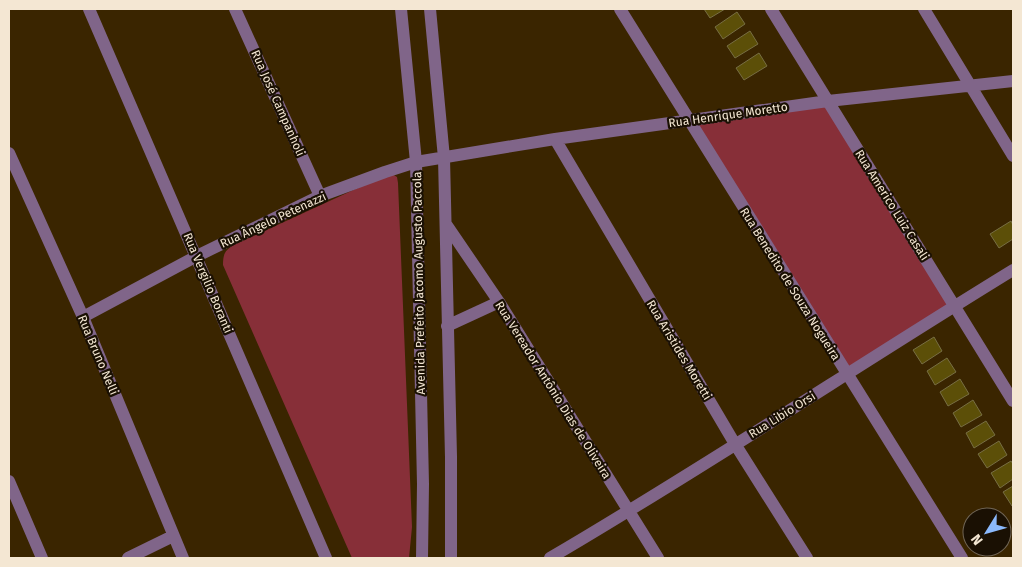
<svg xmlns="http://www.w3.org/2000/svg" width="1022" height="567" font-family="'Fira Sans',sans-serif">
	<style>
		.green { fill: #872f38 }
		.building { fill: #5c4f08; stroke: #776e43 }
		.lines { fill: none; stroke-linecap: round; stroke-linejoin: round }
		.minor { stroke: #806589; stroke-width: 12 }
		.labels { text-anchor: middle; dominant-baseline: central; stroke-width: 4.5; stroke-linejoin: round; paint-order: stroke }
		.street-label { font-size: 12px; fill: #f4e7d3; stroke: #1a1003 }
	</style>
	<rect width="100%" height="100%" fill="#3a2500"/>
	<path class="green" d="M828 101 954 306 846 374 688 120Z
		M392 174 397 177 398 183 412 527 409 558H352L223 265C223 254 225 250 234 245L386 175Z"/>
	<path class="building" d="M704 9H725L710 18Z
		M737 12 745 24 723 39 715 27Z
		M750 31 758 44 735 58 727 46Z
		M759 53 767 66 744 80 736 68Z
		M1011 221 1013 225V239L999 248 990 234Z
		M934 337 942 351 922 364 913 350Z
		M947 358 956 372 935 385 927 371Z
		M960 379 969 394 948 406 940 392Z
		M973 400 982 415 961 427 953 413Z
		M986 421 995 435 974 448 966 433Z
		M999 441 1007 455 987 468 978 454Z
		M1011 461 1013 464V479L1000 488 991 473Z
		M1013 486V505L1012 506 1003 492Z"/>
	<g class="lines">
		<path class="minor" d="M89 9 326 558
			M235 9 320 196
			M401 9 416 162 423 484 422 558
			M430 9 444 158 451 457V558
			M620 9 962 558
			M771 9 1013 401
			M924 9 1013 156
			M555 139 735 444 807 558
			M9 153 83 317 183 558
			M446 224 499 302 658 558
			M83 317 197 256 320 196 385 172 416 162 555 139 828 101 1013 81
			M447 326 499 302
			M9 481 42 558
			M128 558 173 536
			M550 558C707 466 858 365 1013 270"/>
	</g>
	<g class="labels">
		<g class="street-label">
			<text transform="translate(278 103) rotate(66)">Rua José Campanholi</text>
			<text transform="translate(728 115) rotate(-8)">Rua Henrique Moretto</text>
			<text transform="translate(892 205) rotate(58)">Rua Americo Luiz Casali</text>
			<text transform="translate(273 220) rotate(-25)">Rua Ângelo Petenazzi</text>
			<text transform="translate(208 283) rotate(67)">Rua Vergilio Boranti</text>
			<text transform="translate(419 283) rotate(-91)">Avenida Prefeito Jacomo Augusto Paccola</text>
			<text transform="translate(790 284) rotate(58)">Rua Benedito de Souza Nogueira</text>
			<text transform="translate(679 350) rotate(59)">Rua Aristides Moretti</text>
			<text transform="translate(98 355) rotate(67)">Rua Bruno Nelli</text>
			<text transform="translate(553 390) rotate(58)">Rua Vereador Antônio Dias de Oliveira</text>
			<text transform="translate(782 415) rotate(-32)">Rua Libio Orsi</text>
		</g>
	</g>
	<rect width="1022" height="567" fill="none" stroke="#f4e7d3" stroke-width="20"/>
	<g transform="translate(987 532) rotate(233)"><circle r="24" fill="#1a1003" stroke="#716656"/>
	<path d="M0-4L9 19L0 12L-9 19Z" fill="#8bb9fc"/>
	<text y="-8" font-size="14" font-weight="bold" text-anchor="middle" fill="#f4e7d3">N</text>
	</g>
</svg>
